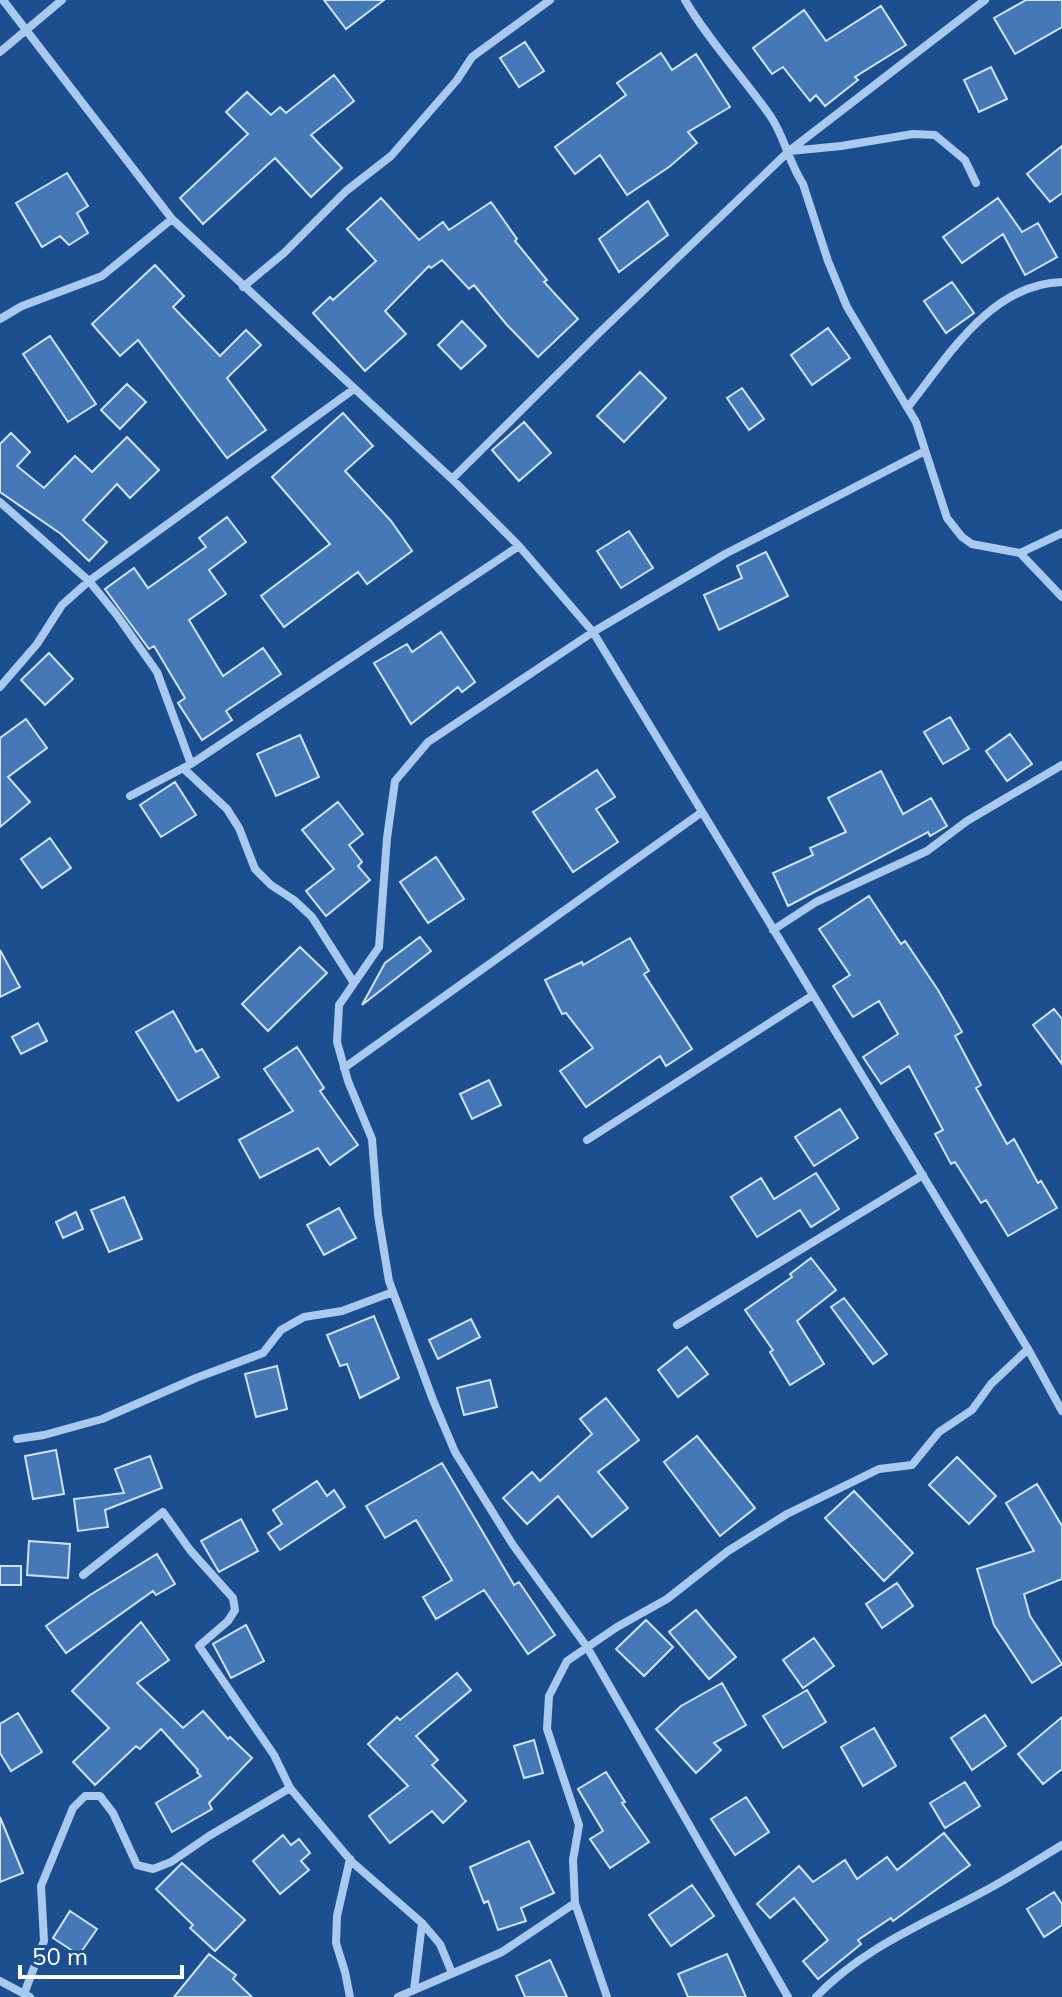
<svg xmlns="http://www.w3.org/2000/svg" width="1062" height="1997" font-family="Mulish,sans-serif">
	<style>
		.building { fill: #4478b7; stroke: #cfe3fa; stroke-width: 2 }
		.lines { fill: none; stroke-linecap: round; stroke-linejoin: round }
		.minor { stroke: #a9c9ee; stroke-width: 8 }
	</style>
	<rect width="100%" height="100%" fill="#1b4f8f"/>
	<path class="building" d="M324 0H384L346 29Z
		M1026 0H1062V27L1015 54 994 18Z
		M881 6 906 45 855 77 858 80 825 106 816 95 810 101 783 67 772 74 753 48 804 10 826 41Z
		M525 42 544 71 519 87 500 58Z
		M661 53 672 70 696 54 730 107 688 132 697 143 669 167 627 195 600 155 575 174 555 147 626 95 617 83Z
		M991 67 1007 99 979 112 964 80Z
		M334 75 354 101 311 135 342 168 311 197 275 158 203 224 180 198 248 134 226 112 247 92 271 115 280 107 286 113Z
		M1062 146V193L1050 202 1027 174Z
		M67 173 88 206 77 213 88 233 69 245 60 236 42 247 16 203Z
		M381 198 419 240 443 222 449 230 491 202 517 239 515 241 547 280 544 282 578 319 538 357 507 325 474 285 469 289 442 260 431 268 429 266 385 311 406 334 365 371 313 313 330 297 333 300 376 261 347 229Z
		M998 198 1022 232 1038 223 1057 257 1025 275 1003 234 962 263 943 237Z
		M648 201 668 235 619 272 599 239Z
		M155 265 184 296 173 307 220 356 246 330 261 345 227 378 266 430 227 458 138 340 120 356 92 324Z
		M952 282 974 313 946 333 924 301Z
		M462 321 486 346 461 369 438 345Z
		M828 328 850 358 812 385 791 355Z
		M50 336 96 404 68 422 23 354Z
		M640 372 666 398 624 442 597 416Z
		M127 384 146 402 120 429 101 410Z
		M742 388 764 419 749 430 727 398Z
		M343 413 373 446 345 471 391 521 412 551 367 584 358 572 284 627 261 596 330 544 272 477Z
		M524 422 551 453 519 481 492 450Z
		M11 433 30 452 17 466 44 488 75 456 92 472 127 437 159 470 130 498 117 484 83 520 107 542 89 561 61 534 0 492V444Z
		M227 517 246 542 209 570 226 594 189 620 223 676 263 648 281 674 226 711 232 720 202 740 178 703 185 698 154 646 149 649 105 589 134 568 148 588 206 547 199 538Z
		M629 531 653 568 621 588 597 551Z
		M766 552 788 596 719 630 704 595 742 578 737 566Z
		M441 632 475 682 462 692 458 687 411 724 374 663 407 644 412 652Z
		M49 653 73 679 45 705 21 680Z
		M950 717 969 749 943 764 924 732Z
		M26 719 47 748 8 777 30 802 0 827V738Z
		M1010 734 1032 764 1007 781 986 751Z
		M300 735 319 777 276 796 257 754Z
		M597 770 615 797 596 809 618 842 573 872 533 812Z
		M881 771 903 814 931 798 947 826 930 836 928 832 788 906 773 873 813 855 810 848 846 832 828 798Z
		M175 782 196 815 161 837 140 805Z
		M338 802 363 834 349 845 362 862 358 866 370 880 326 916 306 891 334 869 302 830Z
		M50 838 71 868 42 888 21 859Z
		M436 857 464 899 428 923 400 882Z
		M869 896 901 944 905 941 938 990 962 1032 955 1036 981 1085 976 1088 1007 1144 1014 1139 1038 1183 1041 1181 1057 1208 1008 1236 986 1200 981 1203 955 1162 951 1164 935 1134 943 1130 909 1066 881 1084 863 1057 898 1034 879 1001 853 1017 833 986 850 975 819 929Z
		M420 937 431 951 362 1005 385 963Z
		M630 938 649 971 644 974 692 1049 666 1066 660 1056 586 1107 560 1071 593 1048 566 1013 562 1014 545 980 582 962 583 965Z
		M300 947 327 973 268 1031 242 1004Z
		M0 950 20 987 0 997Z
		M1054 1009 1062 1019V1064L1033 1025Z
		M173 1011 196 1052 202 1049 219 1077 178 1101 136 1032Z
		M38 1023 47 1041 21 1054 12 1037Z
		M297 1047 324 1088 320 1091 358 1145 330 1165 318 1148 260 1178 239 1140 293 1111 264 1069Z
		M489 1080 501 1105 472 1119 460 1094Z
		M840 1109 858 1138 814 1166 795 1137Z
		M816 1173 839 1209 811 1227 800 1210 757 1237 731 1197 761 1178 774 1199Z
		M124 1197 142 1239 109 1252 91 1210Z
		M339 1208 356 1238 324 1255 307 1225Z
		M76 1212 83 1229 63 1238 56 1222Z
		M811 1258 836 1290 797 1321 824 1364 790 1385 770 1352 773 1350 745 1310 792 1277 790 1274Z
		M844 1298 887 1354 873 1364 831 1307Z
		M374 1316 399 1378 360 1398 347 1364 340 1366 327 1335Z
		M471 1319 480 1337 438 1359 429 1340Z
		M687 1347 708 1374 678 1397 658 1370Z
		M277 1366 287 1409 256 1417 245 1374Z
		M490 1380 497 1407 464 1415 457 1388Z
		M606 1398 639 1440 598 1472 628 1508 592 1537 558 1496 527 1524 503 1498 532 1472 540 1481 592 1434 580 1419Z
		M697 1436 755 1508 720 1536 664 1462Z
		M56 1450 64 1494 33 1499 25 1456Z
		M150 1456 162 1488 105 1510 108 1527 78 1531 74 1499 124 1493 115 1469Z
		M957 1457 996 1496 969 1524 929 1485Z
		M442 1463 514 1585 519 1582 555 1635 528 1654 484 1590 436 1619 423 1597 452 1580 445 1568 416 1520 385 1538 366 1506Z
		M317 1481 327 1496 334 1490 345 1507 280 1550 268 1533 282 1524 273 1510Z
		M1037 1484 1062 1526V1579L1024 1594 1030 1616 1062 1664 1032 1683 994 1625 977 1569 1034 1551 1006 1503Z
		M854 1491 913 1553 884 1581 825 1518Z
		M241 1519 258 1551 219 1572 201 1541Z
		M29 1541 70 1544 68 1578 27 1575Z
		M157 1554 175 1584 156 1595 153 1591 66 1653 46 1626 90 1595Z
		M0 1566H21V1585H0Z
		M897 1583 913 1606 882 1628 866 1604Z
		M696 1610 736 1657 709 1679 669 1632Z
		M646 1620 673 1647 644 1676 616 1649Z
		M141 1622 169 1660 137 1683 183 1728 203 1711 228 1739 230 1737 252 1758 209 1803 212 1809 172 1832 156 1803 201 1776 197 1772 198 1770 161 1729 140 1749 136 1746 95 1785 73 1762 109 1728 72 1691Z
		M246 1625 264 1661 231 1678 213 1644Z
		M814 1638 834 1666 803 1688 783 1660Z
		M457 1673 471 1690 416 1736 438 1760 432 1765 466 1801 443 1823 432 1811 390 1843 369 1816 408 1786 368 1744 397 1717 400 1720Z
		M722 1683 746 1725 714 1743 721 1750 696 1773 656 1729 681 1706Z
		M807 1690 826 1722 783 1748 763 1716Z
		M18 1713 42 1752 11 1771 0 1753V1724Z
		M985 1715 1006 1746 972 1770 951 1738Z
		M1062 1717V1769L1043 1784 1018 1754Z
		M874 1728 896 1766 863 1786 841 1747Z
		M534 1740 543 1773 524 1778 514 1746Z
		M606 1772 625 1802 622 1803 649 1842 610 1868 590 1839 603 1831 578 1789Z
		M965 1782 980 1806 945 1828 930 1803Z
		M746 1797 769 1832 735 1855 711 1819Z
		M0 1817 23 1873 0 1882Z
		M944 1833 970 1865 893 1921 891 1918 858 1940 861 1944 818 1979 803 1961 828 1940 794 1898 770 1918 757 1904 799 1866 813 1882 845 1860 857 1879 887 1857 897 1870Z
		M283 1835 291 1845 299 1839 310 1853 301 1861 309 1870 280 1894 253 1861Z
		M529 1841 554 1893 521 1908 526 1921 498 1930 488 1901 484 1903 470 1867Z
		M182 1863 245 1920 215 1951 190 1928 193 1925 156 1889Z
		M692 1885 714 1916 671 1946 649 1915Z
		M1054 1892 1062 1904V1925L1044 1937 1027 1909Z
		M70 1911 97 1929 79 1955 53 1938Z
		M209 1954 236 1975 233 1979 252 1997H174Z
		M727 1954 746 1997H688L678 1974Z
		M550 1960 567 1997H525L516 1976Z"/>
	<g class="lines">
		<path class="minor" d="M3 0 172 219 452 479 519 546 593 632 1028 1349 1062 1411
			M685 0C708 40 744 78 771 117 785 138 789 163 803 184L828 261 847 307 916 422 947 518 962 537 972 544 1020 553 1062 597
			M0 52 62 0
			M790 151 841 146 913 134 935 135 965 160 976 183
			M243 287 284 253 346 191 391 156 457 80 472 57 550 0
			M0 319 22 306 102 276 172 219
			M908 407C948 357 990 284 1062 282
			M452 479 600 332 789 151 985 0
			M0 502 89 581 354 389
			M1020 553 1062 533
			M0 687 37 644 62 605 89 581 116 614 157 672 191 764
			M183 768 227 809 239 828 255 869 271 885 294 900 312 917 354 983
			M130 796 191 764 519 546
			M773 930 816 902 927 851 967 821 1062 765
			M344 1068 702 812
			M587 1140 813 995
			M677 1325 923 1175
			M17 1439 44 1435 102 1419 196 1378 263 1353 281 1330 304 1317 342 1311 393 1292
			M83 1575 163 1512 190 1550 233 1598 235 1610 228 1621 199 1646 274 1755 290 1788 352 1862 422 1923 440 1944 452 1973
			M0 1981 30 1997
			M414 1990 422 1923
			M24 1994 44 1941 41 1886 73 1808 85 1796H100L113 1813 137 1865 153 1869 171 1862 209 1836 290 1788
			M350 1997 345 1972 336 1943 337 1916 350 1859
			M398 1997 502 1952 575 1903
			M607 1997 575 1903 573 1860 579 1825 547 1729 549 1696 567 1661 617 1627 667 1599 728 1551 787 1514 879 1469 912 1465 939 1432 972 1410 991 1384 1028 1349
			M788 1997 587 1647 513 1545 455 1452 433 1400 389 1281 378 1215 372 1139 348 1081 337 1042 339 1005 379 947 387 838 395 781 428 742 593 632 725 554 925 451
			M816 1997C860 1950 921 1925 977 1895 1006 1880 1034 1862 1062 1845"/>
	</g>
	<path d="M20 1965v12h162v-12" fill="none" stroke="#ffffff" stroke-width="4"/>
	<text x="32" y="1965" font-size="24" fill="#ffffff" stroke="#1b4f8f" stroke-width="6" paint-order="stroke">50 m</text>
</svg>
